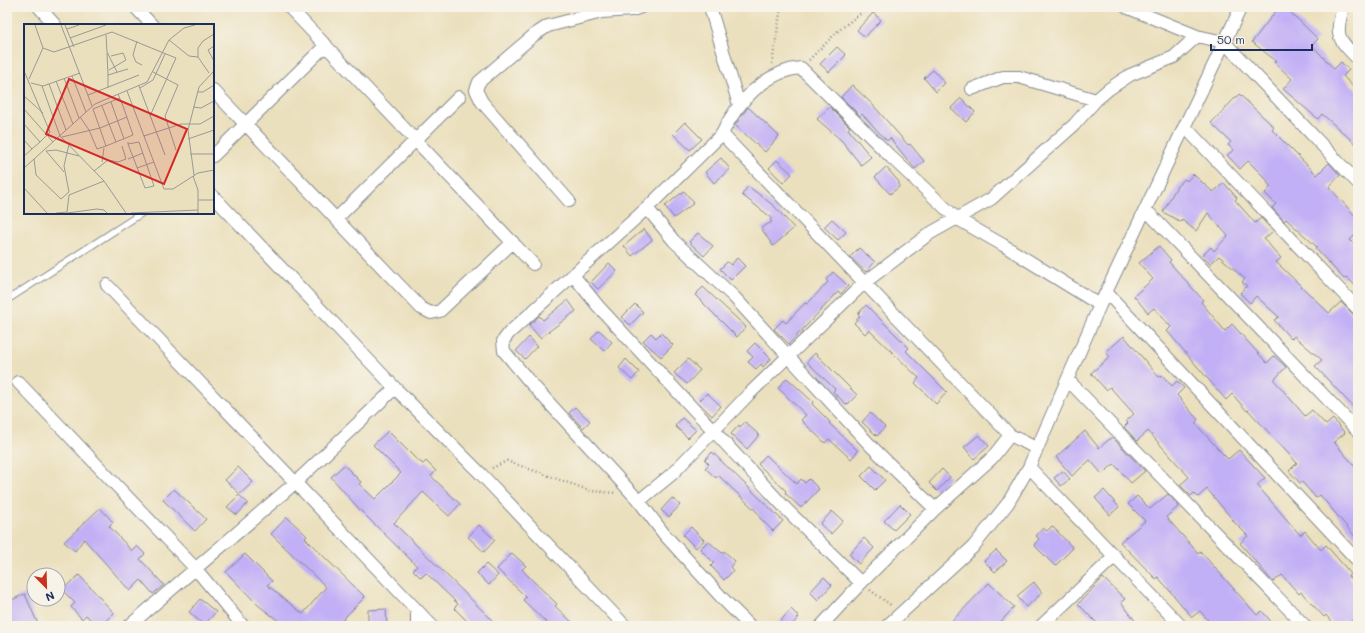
<svg xmlns="http://www.w3.org/2000/svg" width="1365" height="633" font-family="Mali,sans-serif">
	<style>
		.building { fill: #c2b0f6 }
		.lines { fill: none; stroke-linecap: round; stroke-linejoin: round }
		.lane-casing { stroke: #83888e; stroke-width: 8 }
		.street-casing { stroke: #83888e; stroke-width: 14 }
		.path { stroke: #83888e; stroke-width: 2.5; stroke-dasharray: 1 3; stroke-linecap: butt }
		.lane { stroke: #fff; stroke-width: 6 }
		.street { stroke: #fff; stroke-width: 12 }
		.inset-road { fill: none; stroke: #989997; stroke-width: 1 }
		.view { fill: #d62828; fill-opacity: 0.15; stroke: #d62828; stroke-width: 2 }
		.inset-edge { fill: none; stroke: #1b2f5e; stroke-width: 2 }
	</style>
	<rect width="100%" height="100%" fill="#f7f3e8"/>
	<filter id="ink" filterUnits="userSpaceOnUse"><feTurbulence type="fractalNoise" baseFrequency=".025" numOctaves="2"/><feDisplacementMap in="SourceGraphic" scale="8" xChannelSelector="R" yChannelSelector="G"/><feConvolveMatrix kernelMatrix="1 2 1 2 8 2 1 2 1" color-interpolation-filters="sRGB"/></filter>
	<filter id="wash" filterUnits="userSpaceOnUse"><feTurbulence type="fractalNoise" baseFrequency=".012" numOctaves="4" result="noise"/><feDisplacementMap in="SourceGraphic" scale="16" xChannelSelector="R" yChannelSelector="G"/><feGaussianBlur stdDeviation="0.9" result="paint"/><feColorMatrix in="noise" values="0 0 0 0 0 0 0 0 0 0 0 0 0 0 0 0 0 1.4 0 .05"/><feComposite in="paint" operator="in"/></filter>
	<g filter="url(#wash)">
		<rect width="100%" height="100%" fill="#ebe0bd"/>
		<g id="blocks">
			<path class="building" d="M1279 7H1285L1318 39 1312 45 1334 69 1341 62 1349 70 1343 76 1358 92V146L1322 114 1318 119 1283 89 1292 79 1274 62 1276 61 1252 42Z
				M873 13 881 20 865 37 857 30Z
				M837 47 846 55 829 72 820 64Z
				M933 70 945 83 936 92 924 78Z
				M852 85 872 104 908 145 910 144 924 161 915 169 890 138 887 141 862 114 860 116 841 97Z
				M1239 94 1274 127 1272 130 1317 175 1329 163 1340 175 1329 187 1358 219V232L1350 240 1358 249V289L1347 277 1344 279 1315 248 1317 247 1286 219 1284 221 1272 208 1276 204 1265 193 1271 187 1267 182 1268 181 1248 161 1240 169 1227 155 1234 150 1228 145 1231 142 1211 123Z
				M961 98 975 112 966 122 951 108Z
				M748 107 779 136 765 152 735 125Z
				M830 107 850 127 848 129 871 157 861 165 842 141 817 119Z
				M685 122 702 139 690 150 673 134Z
				M721 158 730 169 714 183 705 172Z
				M777 160 792 174 783 183 769 168Z
				M886 167 899 182V187L890 194 875 177Z
				M1193 174 1213 192 1224 183 1237 198 1235 200 1255 223 1261 218 1273 231 1264 239 1281 258 1276 262 1329 313 1341 302 1353 314 1358 317V412L1315 366 1322 360 1294 336 1291 339 1274 320 1279 317 1256 296 1250 303 1240 293 1247 286 1242 282 1245 279 1219 256 1210 264 1202 256 1211 247 1214 251 1228 236 1208 213 1196 231 1182 220 1181 222 1163 212 1177 186 1185 179 1187 181Z
				M748 186 774 206 794 228 773 246 761 228 772 222 770 220 772 218 742 195Z
				M684 191 694 203 674 218 665 206Z
				M832 219 846 232 838 240 824 227Z
				M644 229 652 240 632 256 624 246Z
				M698 233 713 246 704 256 689 242Z
				M1159 246 1171 260 1169 262 1203 300 1201 302 1225 331 1232 324 1267 363 1274 356 1286 367 1274 380 1305 416 1312 410 1326 425 1333 419 1345 433 1334 442 1358 470V540L1320 495 1316 498 1302 482 1300 483 1289 471 1297 463 1248 410 1247 411 1232 394 1226 400 1167 331 1171 327 1154 308 1148 313 1134 296 1153 279 1139 263Z
				M859 248 875 262 866 272 850 257Z
				M737 258 745 266 731 280 720 269 727 262 731 265Z
				M609 263 617 271 598 289 591 282Z
				M833 272 848 286 841 294 838 292 789 344 774 329 783 320 786 323 805 303 807 304 828 282 826 280Z
				M703 287 746 327 737 337 695 295Z
				M568 300 576 311 540 338 529 325 539 316 543 320Z
				M635 304 643 312 630 325 622 317Z
				M866 305 909 348 906 351 947 392 936 404 915 383 919 378 869 330 865 334 854 323 860 316 858 314Z
				M599 330 612 342 604 351 591 339Z
				M651 333 656 338 661 333 673 345 661 357 643 341Z
				M1124 336 1159 377 1162 375 1172 386 1177 381 1184 388 1177 395 1198 420 1195 423 1220 451 1228 459 1239 450 1265 478 1257 485 1300 535 1305 531 1321 550 1326 545 1351 574 1348 576 1358 587V615L1346 626H1335L1326 615 1324 617 1301 592 1299 594 1282 575 1273 582 1240 543 1248 536 1233 521V520L1207 489 1198 497 1194 493 1191 496 1180 485 1189 477 1148 431 1137 441 1124 427 1128 423 1126 421 1134 414 1110 387 1106 390 1091 373 1110 357 1106 352Z
				M529 337 537 346 525 359 516 351Z
				M755 343 771 359 763 367 761 364 756 369 748 362 753 357 747 351Z
				M815 353 857 395 847 405 833 392 835 389 807 362Z
				M626 359 639 372 632 380 619 368Z
				M688 359 700 370 687 384 674 373Z
				M787 378 813 402 812 404 830 422 829 423 858 451 851 459 829 439 825 443 801 420 806 415 778 388Z
				M707 393 721 406 712 416 698 402Z
				M575 407 590 421 583 428 569 413Z
				M870 413 885 427 877 436 862 422Z
				M682 418 696 430 688 438 675 426Z
				M745 422 759 435 747 449 731 434 739 425 740 427Z
				M388 431 415 458 423 464 426 461 436 471 431 476 460 504 449 516 423 492 394 523 498 626H472L454 608 458 604 426 573 421 578 413 570 417 566 360 510 331 477 344 465 361 482 359 484 375 499 401 473 373 445Z
				M1085 431 1099 448 1112 437 1145 471 1131 483 1114 464 1102 474 1090 460 1072 476 1056 457Z
				M979 435 989 446 974 459 964 447Z
				M712 452 783 521 773 531 759 517 760 515 718 475 716 478 705 468 709 464 705 460Z
				M766 455 797 484 801 479 805 483 809 479 819 489 802 507H800L785 493 786 491 758 464Z
				M871 466 885 480 875 490 861 476Z
				M238 467 253 482 240 494 225 480Z
				M942 469 950 477 937 491 929 483Z
				M1063 471 1070 479 1061 486 1054 478Z
				M174 489 206 519 195 531 163 500Z
				M1104 490 1119 507 1110 515 1095 498Z
				M1168 494 1179 506 1166 517 1198 553 1200 551 1257 615 1262 611 1275 626H1213L1200 611 1192 617 1158 577 1156 579 1120 542 1145 521 1128 504 1137 496 1150 509Z
				M239 495 248 503 237 515 227 507Z
				M672 498 680 505 669 517 661 510Z
				M900 504 910 514 894 530 884 521Z
				M100 508 113 522 109 526 132 551 137 546 145 554 140 559 164 585 153 594 141 580 130 591 84 539 75 551 64 542Z
				M832 511 843 521 831 534 820 524Z
				M287 517 307 536 305 538 365 597 343 619 348 626H285L258 605 226 572 245 554 272 581 267 585 303 614 326 587 271 534Z
				M479 525 495 540 484 552 468 537Z
				M1052 526 1073 548 1055 566 1034 545 1039 539 1036 536 1043 528 1047 531Z
				M691 527 704 540 696 548 683 535Z
				M864 538 874 548 859 564 849 554Z
				M708 541 722 553 724 551 735 561 730 567 733 571 724 580 711 566 714 563 700 549Z
				M996 550 1007 561 995 572 984 561Z
				M512 553 526 566 522 569 528 576 557 604 555 606 576 626H550L523 600 526 597 497 569Z
				M486 564 498 575 489 585 477 573Z
				M79 575 114 613 100 626H96L86 615 82 619 71 607 75 603 62 590Z
				M824 577 832 585 818 600 810 592Z
				M1103 578 1125 599 1121 602 1139 626H1100L1078 604Z
				M1034 582 1042 593 1026 607 1017 596Z
				M989 583 1014 607 997 626H947Z
				M25 594 34 615 39 626H14L7 611V602Z
				M200 599 216 612 204 625 189 612Z
				M386 609 387 626H368V610Z
				M791 609 799 617 791 626H776Z"/>
		</g>
	</g>
	<g filter="url(#ink)">
		<use href="#blocks" fill-opacity="0" stroke="#83888e" stroke-width="1"/>
		<g class="lines">
			<g class="lane-casing">
				<path id="lane" d="M7 300 142 213"/>
			</g>
			<g class="street-casing">
				<path id="street" d="M39 7 55 25
					M135 7 152 25
					M289 7 533 264
					M710 7 739 105
					M1126 7 1197 36 1224 42 1358 183
					M1343 7C1335 36 1337 38 1358 59
					M972 89 1003 77H1019L1096 100
					M213 90 421 308 431 313 440 311 513 242
					M1185 127 1358 309
					M722 134C736 103 766 71 801 68L892 158 956 218 1003 245 1100 305
					M213 156 326 45
					M213 196 395 388 481 474 625 626
					M569 201 482 102 476 90 479 82 534 35 548 26 602 12 632 10 641 7
					M647 208 674 241 734 297 870 445 935 509
					M1146 210 1358 431
					M336 219 459 97
					M573 275 598 306 787 510 861 583
					M107 285 432 626
					M1107 293 1358 561
					M1068 380 1305 626
					M18 382 195 568 243 626
					M1010 435 1036 448
					M1029 467 1181 626
					M639 501 672 474 748 395 864 283 929 234 991 199 1074 125 1096 100 1109 89 1130 75 1174 57 1197 36
					M129 626 296 482 395 388
					M417 626V611
					M750 626 724 600 664 534 639 501 529 381 504 351 503 341 509 333 647 208 722 134 1010 435 992 458 935 509 861 583 821 626
					M887 626 973 547 1008 503 1029 467 1100 305 1241 7
					M1041 626 1115 556"/>
			</g>
			<path class="path" d="M809 60 839 30 869 7
				M772 64 781 7
				M492 468 507 461 591 491 616 493
				M870 590 892 606"/>
			<use href="#lane" class="lane"/>
			<use href="#street" class="street"/>
		</g>
	</g>
	<g transform="translate(24 24)">
		<rect width="190" height="190" fill="#ebe0bd"/>
		<path class="inset-road" d="M11 1 19 24 30 28 88 8 152 34 126 92M37 1 68 82M41 1 50 23M43 5 55 1M82 11 83 28 93 48M46 14 82 1M145 16 165 32 174 33M113 17 109 31 112 38 118 41M190 22 184 26 190 37M83 29 84 51M85 46 102 36 99 29 87 32M0 47 26 108 16 118 0 100M129 48 154 61 141 92 152 126M185 49 174 33V24L179 17 190 10M48 52 62 88M40 54 55 94M5 55 19 24M32 57 49 100M7 59 19 62 56 49M25 60 42 106M18 62 36 112 80 157 102 189M115 62 141 131M84 64V51L104 45M116 64 129 56 141 30M103 67 140 165H149L174 149 190 146M174 68H179L190 61M94 70 99 82 109 111 82 122 69 85 96 74M64 71 115 51M0 72 19 89M87 78 100 115M78 82 92 118M169 83 177 84 190 77M0 85 29 118M56 93 65 106 73 125 82 122M120 112 157 100H176L190 92M38 113 76 104 103 93M164 115 190 106M0 116 8 125M104 118V120L121 164 130 162 115 118 104 120M22 127 32 126 55 132M22 127 40 148M166 130H190M0 132 16 118M10 135 12 151 37 175 45 168 40 142 45 120M104 135 119 129M78 138 80 124M0 144 71 80 123 58 145 16 160 4 171 1M113 144 130 138M70 147 84 136 94 138 102 135 98 122M170 151 164 106 175 63 190 47M169 152 174 166V189M0 164 23 189M174 176H190M32 189 43 188 45 171 80 157M43 189 73 185 80 186 83 189M107 189 174 186"/>
		<path class="view" d="M45 55 163 105 140 160 22 110Z"/>
		<rect width="190" height="190" class="inset-edge"/>
	</g>
	<rect width="1365" height="633" fill="none" stroke="#f7f3e8" stroke-width="24"/>
	<g transform="translate(46 587) rotate(157)"><circle r="19" fill="#f7f3e8" stroke="#9fa5b1"/>
	<path d="M0-3L7 15L0 10L-7 15Z" fill="#c8321e"/>
	<text y="-6" font-size="11" font-weight="bold" text-anchor="middle" fill="#1b2f5e">N</text>
	</g>
	<path d="M1211 44v6h101v-6" fill="none" stroke="#1b2f5e" stroke-width="2"/>
	<text x="1217" y="44" font-size="12" fill="#1b2f5e" stroke="#f7f3e8" stroke-width="3" paint-order="stroke">50 m</text>
</svg>
